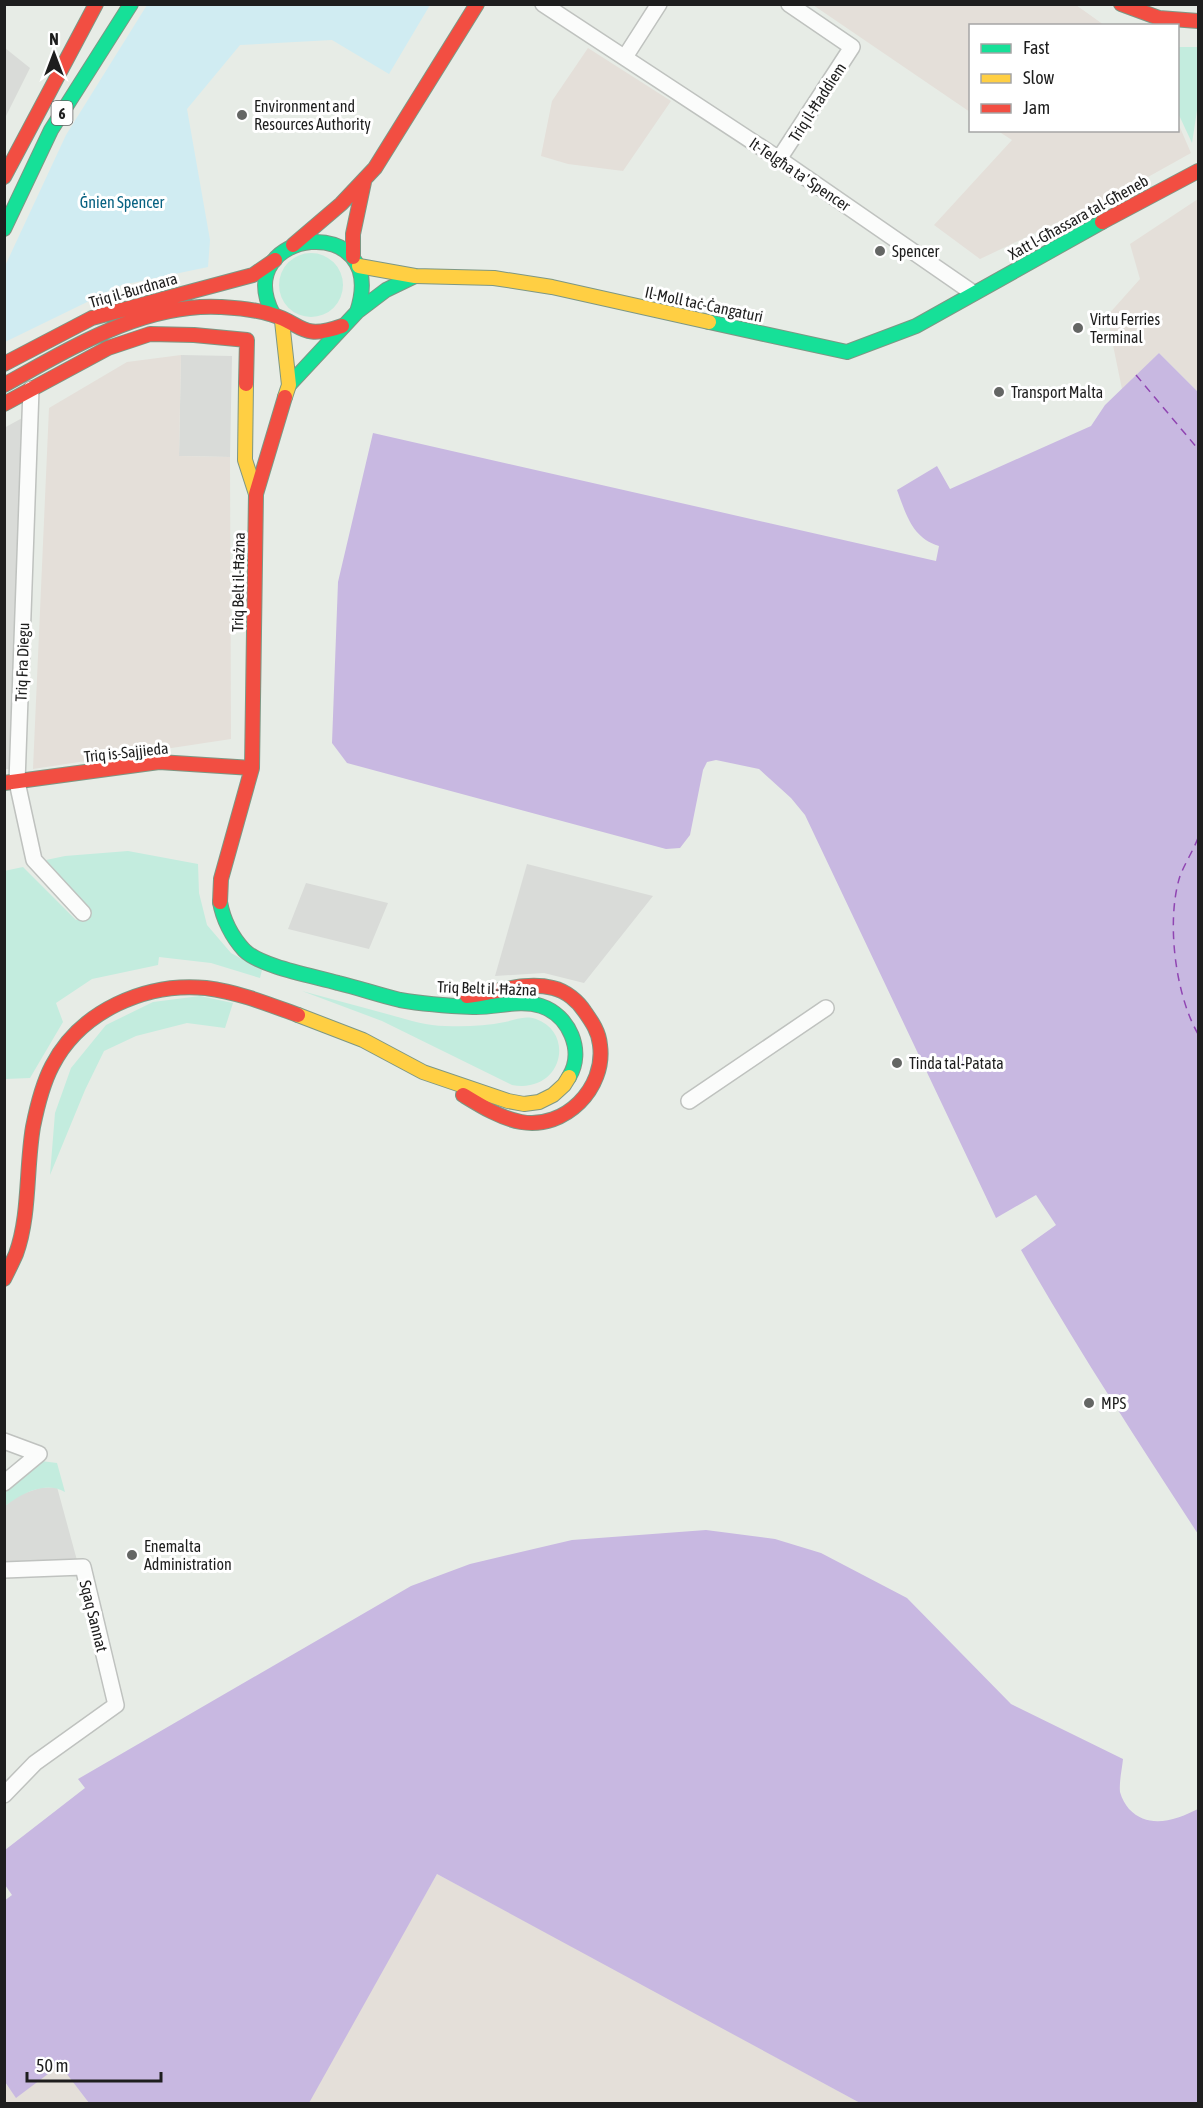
<svg xmlns="http://www.w3.org/2000/svg" width="1203" height="2108" font-family="'Asap Condensed',sans-serif">
	<style>
		.residential { fill: #d9dbd8 }
		.industrial { fill: #e4dfd9 }
		.grass { fill: #c3ecde }
		.park { fill: #d0ecf2 }
		.water { fill: #c8b8e1 }
		.lines { fill: none; stroke-linecap: round; stroke-linejoin: round }
		.ferry { stroke: #9045b2; stroke-width: 1.5; stroke-dasharray: 8 6; stroke-linecap: butt }
		.street-casing { stroke: #bfc2bf; stroke-width: 18 }
		.fast-casing { stroke: #7d9784; stroke-width: 16 }
		.slow-casing { stroke: #7d9784; stroke-width: 16 }
		.jam-casing { stroke: #7d9784; stroke-width: 16 }
		.street { stroke: #fbfcfb; stroke-width: 15 }
		.fast { stroke: #16e098; stroke-width: 14 }
		.slow { stroke: #ffcf43; stroke-width: 14 }
		.jam { stroke: #f24e42; stroke-width: 14 }
		.poi-dot { fill: #646664; stroke: #fff; stroke-width: 2 }
		.labels { text-anchor: middle; dominant-baseline: central; stroke-width: 6; stroke-linejoin: round; paint-order: stroke }
		.shield { fill: #fff; stroke: #626262; stroke-width: 1.5 }
		.shield-label { font-size: 15px; font-weight: bold; fill: #1e1e1e }
		.street-label { font-size: 16px; fill: #1e1e1e; stroke: #fff }
		.poi-label { font-size: 16px; fill: #1e1e1e; stroke: #fff; text-anchor: start }
		.park-label { font-size: 16px; fill: #066181; stroke: #fff }
	</style>
	<rect width="100%" height="100%" fill="#e7ece6"/>
	<path class="residential" d="M5 48 30 68 5 118Z
		M181 355 232 356 230 457 179 456Z
		M24 417 12 769H5L4 428Z
		M527 864 653 896 584 983 544 973 495 976Z
		M306 883 388 903 369 949 288 929Z
		M57 1487 78 1564 5 1568V1506L19 1495 40 1488Z"/>
	<path class="industrial" d="M813 5H1076L1104 25 970 26V112Z
		M588 48 671 101 623 171 568 164 541 156 552 101Z
		M1178 123 1191 153 1121 192 980 259 934 225 1012 140 998 131 1178 130Z
		M1198 199V392L1159 353 1122 389 1107 316 1140 279 1130 244Z
		M181 355 179 456 230 457 231 739 33 769 49 408 127 362Z
		M437 1874 596 1959 860 2103 306 2104Z
		M60 2064 89 2103H5L4 2082 17 2097Z"/>
	<path class="grass" d="M1178 47H1198V104L1192 143 1178 113Z
		M279 285a32 32 0 1 1 64 0a32 32 0 1 1-64 0Z
		M128 851 198 864 199 893 207 925 231 953 262 970 260 978 211 963 159 957 158 965 92 979 56 1003 63 1022 30 1078 5 1079 4 871 23 867 76 920 90 909 46 860 65 856Z
		M302 991C330 999 359 1006 387 1014 406 1019 425 1026 445 1026 464 1027 486 1026 505 1022 516 1020 524 1015 536 1019 576 1033 562 1094 512 1085L382 1021Z
		M200 996 233 1003 225 1028 187 1023 136 1036 104 1051 85 1090 50 1175 55 1113 71 1068 106 1025 153 1002Z
		M41 1461 57 1463 65 1492C45 1480 21 1494 5 1506V1489Z"/>
	<path class="park" d="M147 5H430L389 74 332 40 240 45 187 109 210 240 208 267 122 285 5 342V266L66 135Z"/>
	<path class="water" d="M1159 353 1198 392V1534C1137 1440 1076 1347 1021 1250L1056 1225 1036 1195 996 1218 805 815 791 798 759 769 716 760 707 762 703 770 690 835 680 848 666 849 347 763 332 743 338 582 373 433 936 561 939 546C912 538 906 514 897 490L937 466 950 489 1091 426 1105 405Z
		M706 1530 775 1539 821 1553 907 1598 1011 1704 1123 1759C1122 1769 1119 1782 1120 1792 1122 1799 1125 1804 1129 1809 1149 1830 1176 1820 1198 1809V2103H860L437 1874 309 2103H89L60 2065 16 2098 5 2082 4 1901 12 1895 5 1885V1850L85 1788 78 1779 411 1586 470 1564 572 1540Z"/>
	<g class="lines">
		<path class="ferry" d="M1136 375 1198 449
			M1198 838C1193 851 1185 863 1180 876 1166 920 1175 994 1198 1034"/>
		<g class="street-casing">
			<path id="street" d="M543 4 779 159 973 293
				M625 57 659 4
				M779 159 852 47 789 4
				M31 389 17 782 34 860 83 913
				M689 1101 826 1008
				M4 1441 39 1454 4 1483
				M4 1570 83 1567 116 1705 35 1763 4 1795"/>
		</g>
		<g class="fast-casing">
			<path id="fast" d="M4 229 51 130 131 4
				M357 312 386 290 415 276
				M273 314C228 228 391 209 357 312L289 385
				M709 322 847 352 916 326 1102 222
				M220 902C223 919 232 937 244 950 261 967 314 976 338 983 359 988 379 995 400 1000 423 1004 450 1006 473 1007 496 1008 519 999 541 1006 569 1015 585 1051 569 1077"/>
		</g>
		<g class="slow-casing">
			<path id="slow" d="M359 266 415 276 494 278 552 287 709 322
				M282 321 289 385 285 397
				M246 384 245 460 256 494
				M298 1015 363 1040 423 1072 508 1101 524 1104 539 1102 553 1095 564 1085 569 1077"/>
		</g>
		<g class="jam-casing">
			<path id="jam" d="M1121 4 1159 18 1198 21
				M4 177 96 4
				M1102 222 1198 171
				M293 245 341 204 375 168 477 4
				M353 257V234L364 182
				M4 364 92 318 253 275 275 260
				M4 385C70 349 142 303 220 307 236 308 254 309 270 314 303 323 300 341 342 326
				M4 404 108 348 150 334 194 335 247 340 246 384
				M4 783 159 762 252 768
				M220 902 221 879 252 768 256 494 285 397
				M463 1095C481 1106 500 1118 521 1122 565 1130 606 1088 600 1045 599 1032 592 1022 585 1012 578 1001 566 991 553 988 524 981 496 993 467 996
				M4 1279C8 1271 12 1263 16 1254 30 1216 26 1168 33 1127 37 1107 42 1085 52 1066 80 1011 146 982 206 988 238 992 268 1004 298 1015"/>
		</g>
		<use href="#street" class="street"/>
		<use href="#fast" class="fast"/>
		<use href="#slow" class="slow"/>
		<use href="#jam" class="jam"/>
	</g>
	<g class="poi-dot">
		<circle cx="242" cy="115" r="6"/>
		<circle cx="880" cy="251" r="6"/>
		<circle cx="1078" cy="328" r="6"/>
		<circle cx="999" cy="392" r="6"/>
		<circle cx="897" cy="1063" r="6"/>
		<circle cx="1089" cy="1403" r="6"/>
		<circle cx="132" cy="1555" r="6"/>
	</g>
	<g class="labels">
		<rect class="shield" x="51.5" y="101" width="21" height="24" rx="4.5"/>
		<g class="shield-label">
			<text x="62" y="113">6</text>
		</g>
		<g class="street-label">
			<text transform="translate(817 102) rotate(-57)">Triq il-Ħaddiem</text>
			<text transform="translate(800 174) rotate(34)">It-Telgħa ta' Spencer</text>
			<text transform="translate(1078 217) rotate(-29)">Xatt l-Għassara tal-Għeneb</text>
			<text transform="translate(133 290) rotate(-16)">Triq il-Burdnara</text>
			<text transform="translate(704 304) rotate(12)">Il-Moll taċ-Ċangaturi</text>
			<text transform="translate(238 582) rotate(-89)">Triq Belt il-Ħażna</text>
			<text transform="translate(22 662) rotate(-88)">Triq Fra Diegu</text>
			<text transform="translate(126 752) rotate(-6)">Triq is-Sajjieda</text>
			<text transform="translate(487 988) rotate(2)">Triq Belt il-Ħażna</text>
			<text transform="translate(94 1616) rotate(76)">Sqaq Sannat</text>
		</g>
		<g class="poi-label">
			<text x="254" y="106">Environment and<tspan x="254" dy="18">Resources Authority</tspan></text>
			<text x="892" y="251">Spencer</text>
			<text x="1090" y="319">Virtu Ferries<tspan x="1090" dy="18">Terminal</tspan></text>
			<text x="1011" y="392">Transport Malta</text>
			<text x="909" y="1063">Tinda tal-Patata</text>
			<text x="1101" y="1403">MPS</text>
			<text x="144" y="1546">Enemalta<tspan x="144" dy="18">Administration</tspan></text>
		</g>
		<g class="park-label">
			<text x="122" y="202">Ġnien Spencer</text>
		</g>
	</g>
	<rect width="1203" height="2108" fill="none" stroke="#1e1e1e" stroke-width="12"/>
	<rect x="969" y="24" width="210" height="108" fill="#ffffff" stroke="#a5a5a5" stroke-width="1.5"/>
	<rect x="981" y="44" width="30" height="9" fill="#16e098" stroke="#a5a5a5" stroke-width="1.5"/>
	<text x="1023" y="54" font-size="18" fill="#1e1e1e">Fast</text>
	<rect x="981" y="74" width="30" height="9" fill="#ffcf43" stroke="#a5a5a5" stroke-width="1.5"/>
	<text x="1023" y="84" font-size="18" fill="#1e1e1e">Slow</text>
	<rect x="981" y="104" width="30" height="9" fill="#f24e42" stroke="#a5a5a5" stroke-width="1.5"/>
	<text x="1023" y="114" font-size="18" fill="#1e1e1e">Jam</text>
	<g transform="translate(54 54)" stroke="#ffffff" stroke-width="4.5" paint-order="stroke">
	<path d="M0-4.5L10 22L0 15L-10 22Z" fill="#1e1e1e"/>
	<text y="-9" font-size="16" font-weight="bold" text-anchor="middle" fill="#1e1e1e">N</text>
	</g>
	<path d="M27 2072v9h134v-9" fill="none" stroke="#1e1e1e" stroke-width="3"/>
	<text x="36" y="2072" font-size="18" fill="#1e1e1e" stroke="#ffffff" stroke-width="4.5" paint-order="stroke">50 m</text>
</svg>
